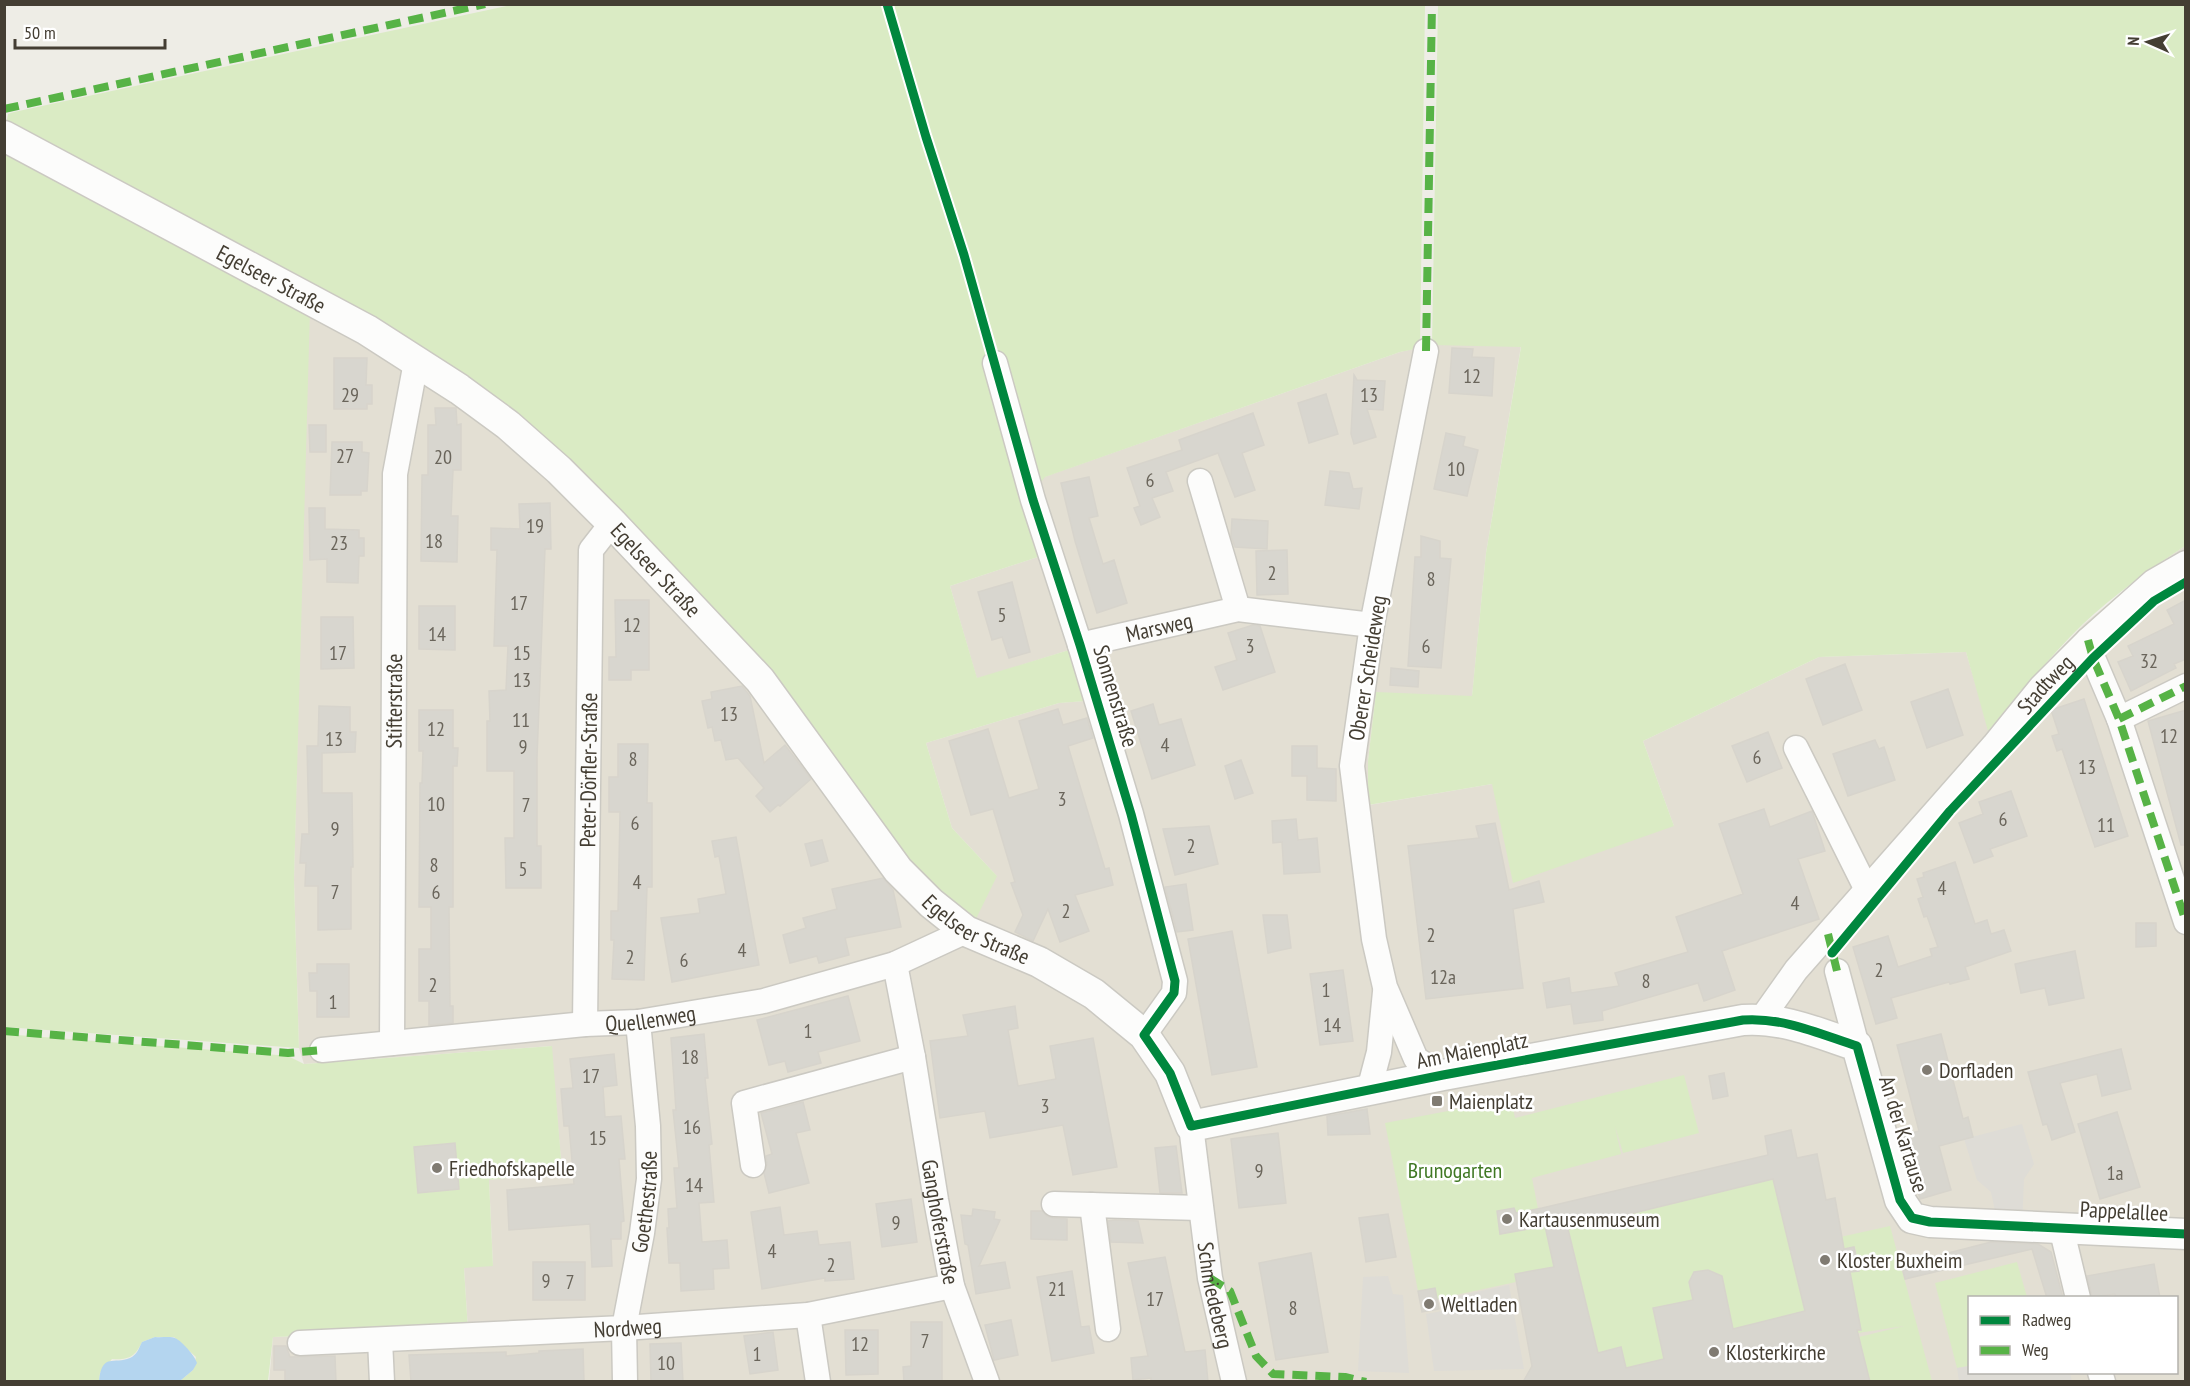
<svg xmlns="http://www.w3.org/2000/svg" width="2190" height="1386" font-family="'PT Sans Narrow',sans-serif">
	<style>
		.residential { fill: #e3dfd3; fill-rule: evenodd }
		.green { fill: #daebc4 }
		.parking { fill: #dedcd6 }
		.water { fill: #b4d5ef }
		.building { fill: #d8d6cf; stroke: #d7d4cc; stroke-width: 1.5; fill-rule: evenodd }
		.lines { fill: none; stroke-linecap: round; stroke-linejoin: round }
		.minor-casing { stroke: #cbc9c2; stroke-width: 27 }
		.tertiary-casing { stroke: #cbc9c2; stroke-width: 33 }
		.minor { stroke: #fcfcfb; stroke-width: 24 }
		.tertiary { stroke: #fcfcfb; stroke-width: 30 }
		.quiet { stroke: #57b346; stroke-width: 8; stroke-dasharray: 15 8; stroke-linecap: butt }
		.cycleway-casing { stroke: #fff; stroke-width: 13 }
		.cycleway { stroke: #00873e; stroke-width: 9 }
		.poi-dot { fill: #807b72; stroke: #fff; stroke-width: 2 }
		.labels { text-anchor: middle; dominant-baseline: central; stroke-width: 5; stroke-linejoin: round; paint-order: stroke }
		.number-label { font-size: 20px; fill: #6a655b }
		.street-label { font-size: 22px; fill: #443e33; stroke: #fff }
		.poi-label { font-size: 22px; fill: #443e33; stroke: #fff; text-anchor: start }
		.park-label { font-size: 22px; fill: #407824; stroke: #fff }
	</style>
	<rect width="100%" height="100%" fill="#eeede6"/>
	<path class="residential" d="M314 289 366 318 997 876 952 828 926 743 1059 703 1085 701 1069 650 977 679 950 586 1041 556 1026 503 1044 477 1400 352 1435 344 1521 346 1486 553 1472 697 1376 693 1368 761 1369 805 1492 784 1674 826 1643 741 1819 657 1966 652 1989 730 2032 678 2084 624 2153 567 2185 546V1381L269 1382 273 1337 468 1330 464 1267 493 1265 489 1180 562 1172 551 1046 304 1064 299 1048 294 880 308 316ZM1970 1298H2176V1372H1970Z"/>
	<path class="green" d="M511 5H882L918 129 972 301 1041 556 950 586 977 678 1069 650 1086 701 1059 703 926 743 952 828 997 876 973 925 942 903 531 429 6 125 8 114 14 112Z
		M894 5H1425L1420 348 1400 352 1045 477 1035 490 1000 357 928 124Z
		M1438 5H2185V546C2150 569 2114 595 2083 624 2049 657 2019 695 1988 731L1966 652 1819 657 1643 741 1674 826 1513 883 1492 784 1368 805V761L1376 692 1472 696 1486 553 1521 347 1432 345Z
		M4 147 310 309 294 880 299 1048 5 1027Z
		M4 1034 278 1055 288 1056 304 1064 552 1046 562 1172 489 1180 493 1266 464 1268 468 1330 273 1337 268 1381H180L193 1370 196 1357 174 1337H155L142 1342C135 1357 129 1360 112 1359L100 1373 99 1381H5Z
		M1684 1075 1699 1133 1623 1153 1615 1126 1621 1154 1532 1178 1538 1209 1516 1213 1514 1208 1497 1211 1500 1233 1544 1219 1554 1267 1515 1274 1516 1282 1437 1299 1435 1288 1418 1291 1385 1123 1511 1099 1515 1118Z
		M1773 1179 1805 1311 1733 1329 1722 1276 1708 1270 1694 1272 1689 1282 1693 1301 1653 1309 1660 1339 1680 1334 1693 1352 1626 1368 1621 1347 1598 1353 1568 1229Z
		M1890 1226 1932 1381H1870L1859 1337 1904 1326 1845 1335 1860 1326 1854 1294 1833 1275 1859 1270 1855 1247 1825 1252 1822 1241Z
		M2017 1262 2027 1297 1970 1298 1969 1366 1957 1368 1935 1283Z"/>
	<path class="parking" d="M2022 1124 2034 1164 2024 1179 2022 1226 1998 1225 1991 1192 1977 1180 1964 1139Z
		M1388 1276 1393 1294 1403 1295 1409 1373 1358 1371 1363 1277Z
		M1509 1285 1524 1369 1434 1371 1426 1314 1442 1311 1440 1300Z
		M1969 1366 1970 1372 2070 1373 2072 1381H1959L1957 1368Z"/>
	<path class="water" d="M155 1337C161 1338 170 1336 175 1338 182 1341 195 1356 197 1363L193 1370 180 1381H99C102 1352 114 1365 130 1358 137 1355 139 1348 142 1342Z"/>
	<path class="building" d="M1452 348 1473 349 1472 357 1494 358 1492 396 1449 393Z
		M334 358H367L366 385H372V404H367V409H334Z
		M1354 375 1357 380 1385 381 1383 410 1367 409 1376 437 1354 444 1351 434Z
		M1326 394 1338 434 1309 443 1298 403Z
		M435 408H456L457 425 461 424V470H453L451 516H458L457 562 421 561 422 475H428V425H436Z
		M1253 413 1264 445 1242 453 1255 490 1235 497 1218 453 1166 472 1173 491 1152 498 1160 517 1141 525 1134 508 1140 506 1127 468 1182 450 1179 440Z
		M309 425H326V452H310Z
		M1446 433 1465 437 1463 446 1478 450 1467 496 1434 489Z
		M332 442H362V452L369 453 367 491H361V495H330Z
		M1330 471 1349 473 1353 489 1362 488 1359 509 1325 505Z
		M1089 477 1098 516 1089 518 1103 564 1114 560 1127 603 1097 613 1075 541 1061 483Z
		M550 503 551 549H545L537 758V846H541V888H506L505 838H514V771H487V721H490L489 691 506 690 508 646H494L497 550H491V528L520 529 519 504Z
		M309 508H325V529L359 530V538H364V556H359L358 583 327 582V559L310 560Z
		M1232 519 1268 521 1267 549 1235 547 1231 536Z
		M1421 536 1440 541V558L1451 559 1441 668 1408 666 1415 557H1421Z
		M1287 550 1288 594 1257 595 1256 551Z
		M1012 582 1030 652 1009 658 1002 637 992 640 978 592Z
		M615 600H649V670H631V680H609V657H616Z
		M2186 600V659L2174 664 2176 668 2131 691 2118 662 2133 656 2128 646 2174 624 2167 610Z
		M419 606H455V650L419 649Z
		M321 617H353L354 668 321 669Z
		M1253 625 1260 626 1275 672 1223 690 1215 667 1237 660 1228 633Z
		M1845 664 1862 710 1823 725 1806 679Z
		M1391 668 1419 671 1418 687 1390 685Z
		M742 686 750 696 764 763 785 745 811 779 780 806 778 805 770 812 756 796 764 788 738 758 726 760 721 740 715 741 712 727 708 728 702 701 712 699 711 692Z
		M1948 689 1963 735 1927 748 1911 702Z
		M2084 699 2128 836 2095 847 2062 749 2057 751 2052 736 2059 734 2051 710Z
		M1153 704 1159 725 1181 719 1195 765 1152 779 1131 711Z
		M319 706 350 707V732H356L355 752 322 753V793H352L353 867H351V929L318 930V886H305L306 863H300L302 834H309L307 746H318Z
		M1058 709 1063 725 1087 718 1093 738 1068 746 1105 869 1109 868 1113 885 1075 895 1089 931 1060 942 1048 909 1033 941 1015 932 1023 915 1011 883 1015 882 993 809 971 815 949 741 988 729 1009 798 1039 789 1019 721Z
		M419 710H453V748H458L457 766H453V907H449L450 1006H453V1023L429 1025V1001H419V949H431V907H419L420 783H422L423 751H419Z
		M2186 710V845H2181L2148 721Z
		M1768 732 1782 768 1747 782 1732 746Z
		M1875 740 1879 749 1884 747 1895 780 1848 796 1833 754Z
		M618 744H648L647 803H652V887H647L644 980 612 979 614 940H611V911H618L620 812H609V777H618Z
		M1292 746H1317V768L1336 769V801L1307 800V776H1292Z
		M1241 760 1253 793 1235 799 1225 766Z
		M2011 791 2027 836 1990 849 1993 856 1974 863 1959 823 1983 814 1979 802Z
		M1764 809 1770 827 1812 811 1825 851 1798 859 1819 919 1722 951 1735 990 1704 1001 1698 983 1602 1011 1603 1020 1574 1024 1571 1004 1547 1008 1543 983 1569 978 1571 993 1619 986 1615 973 1688 952 1676 917 1743 894 1719 824Z
		M1296 819 1298 840 1317 838 1320 872 1284 874 1282 842 1273 843 1272 821Z
		M1495 823 1509 890 1539 881 1544 902 1513 909 1523 988 1426 999 1408 846 1479 838 1476 826Z
		M1209 826 1218 864 1175 875 1163 829Z
		M736 837 759 965 672 982 661 918 700 913 698 899 726 894 719 856 715 857 712 841Z
		M822 840 828 861 811 866 805 844Z
		M1955 862 1975 924 1987 920 1991 934 2004 930 2011 951 1965 967 1969 979 1950 984 1949 982 1891 998 1897 1018 1876 1024 1853 947 1888 936 1898 967 1932 956 1930 949 1938 947 1927 916 1924 917 1918 899 1923 897 1917 879 1924 877 1923 873Z
		M883 878 893 890 901 927 845 938 849 955 819 963 817 956 790 963 783 935 806 928 803 918 837 909 832 889Z
		M1186 884 1193 930 1177 932 1165 887Z
		M1263 915H1287L1291 948 1268 953Z
		M2136 923H2156V946L2136 947Z
		M1232 931 1257 1067 1212 1075 1188 939Z
		M2075 951 2084 998 2049 1005 2045 988 2021 993 2015 964Z
		M317 964H349V1017H317V991H310L309 973H317Z
		M1343 970 1353 1041 1320 1045 1310 974Z
		M848 996 860 1041 818 1052 821 1063 788 1072 785 1061 769 1065 757 1020Z
		M1015 1006 1018 1028 1008 1030 1018 1086 1056 1079 1050 1046 1093 1038 1117 1167 1073 1175 1063 1125 990 1138 985 1111 940 1118 930 1041 968 1036 963 1015Z
		M704 1034 708 1078H705L712 1144 709 1145 714 1202 699 1203 702 1242 727 1240 729 1268 713 1269 714 1289 681 1291 680 1263H669L667 1228H669L668 1209 677 1208 674 1168H679L673 1110H676L671 1038Z
		M1941 1034 1963 1119 1968 1117 1973 1137 1939 1146 1951 1190 1920 1199 1901 1136 1919 1131 1897 1045Z
		M2121 1049 2131 1089 2102 1096 2097 1074 2060 1083 2075 1132 2052 1140 2047 1124 2043 1125 2028 1072Z
		M614 1054 617 1085 603 1087 605 1117 621 1116 625 1159H619L624 1221 621 1222V1239H611L612 1266 592 1267 590 1224 509 1230 507 1190 574 1184 569 1126H564L561 1089 573 1088 570 1059Z
		M1724 1073 1728 1096 1713 1099 1709 1076Z
		M803 1102 810 1130 796 1133 809 1183 769 1193 764 1173 767 1164 766 1156 772 1154 761 1113Z
		M1367 1109 1370 1134 1328 1135 1327 1116Z
		M2117 1112 2140 1187 2100 1199 2078 1124Z
		M1791 1130 1797 1158 1817 1154 1826 1200 1835 1198 1844 1249 1854 1247 1859 1271 1850 1272 1861 1330H1857L1870 1382H1523L1532 1366 1515 1274 1554 1267 1545 1226 1500 1234 1497 1211 1514 1208 1516 1213 1542 1208 1768 1155 1765 1136ZM1773 1179 1805 1311 1733 1329 1722 1276 1708 1270 1694 1272 1689 1282 1693 1300 1653 1308 1664 1359 1626 1368 1621 1347 1598 1353 1568 1229Z
		M1278 1133 1286 1203 1239 1208 1231 1139Z
		M455 1143 459 1189 418 1193 414 1147Z
		M1176 1146 1182 1193H1160L1155 1148Z
		M911 1199 917 1242 882 1247 876 1204Z
		M780 1207 784 1235 817 1231 819 1245 850 1242 854 1279 825 1281V1278L762 1289 751 1212Z
		M973 1209 995 1212 994 1219 1000 1220 979 1266 1005 1262 1010 1288 976 1294 968 1245 965 1244 961 1215 972 1216Z
		M1031 1211H1042L1047 1216 1053 1218 1067 1219V1240L1031 1239Z
		M1388 1214 1396 1257 1366 1262 1359 1218Z
		M1115 1220 1138 1221 1143 1243 1111 1242 1108 1221Z
		M1991 1242 2038 1244 2051 1252 2063 1298H2047L2032 1249 1905 1279 1900 1260 1924 1255 1925 1259Z
		M1311 1253 1328 1352 1276 1360 1259 1263Z
		M1165 1257 1185 1352 1205 1350 1208 1382H1151V1378L1133 1380 1131 1358 1148 1356 1128 1263Z
		M533 1262H585V1300H533Z
		M2154 1264 2160 1298H2116L2115 1294 2092 1297 2087 1276Z
		M1072 1271 1081 1327 1089 1326 1094 1353 1052 1361 1037 1277Z
		M1435 1288 1439 1309 1422 1312 1418 1291Z
		M1011 1320 1018 1355 994 1360 985 1325Z
		M911 1322H942V1382H904L903 1367 911 1366Z
		M845 1330H878V1374L846 1375Z
		M773 1332 778 1370 750 1374 744 1336Z
		M681 1343 683 1382H651L650 1344Z
		M274 1346H286L290 1357 335 1356 336 1382H285V1370H274Z
		M583 1349 584 1382H411L409 1355 506 1352V1356L539 1353V1351Z"/>
	<g class="lines">
		<g class="minor-casing">
			<g id="minor">
				<path d="M1426 351 1372 625 1352 766 1374 939 1385 987 1416 1059 1443 1075"/>
				<path d="M995 363 1033 500 1080 645 1131 814 1175 981 1174 993 1144 1035"/>
				<path d="M1200 481 1238 609"/>
				<path d="M2088 640 2093 658 2119 719 2186 922"/>
				<path id="s1" d="M1080 645 1238 609 1372 625"/>
				<path d="M2119 719 2186 686"/>
				<path d="M1796 748 1867 890"/>
				<path id="s2" d="M895 964 913 1057 936 1200 952 1286 987 1382"/>
				<path d="M1837 971 1857 1046"/>
				<path id="s3" d="M1762 1018 1796 970 1994 745 2041 687 2088 640 2153 582 2186 563"/>
				<path id="s4" d="M585 1024 591 550 612 523"/>
				<path id="s5" d="M392 1043 395 474 416 362"/>
				<path id="s6" d="M322 1050 585 1024 638 1022 764 1001 895 964 966 931"/>
				<path d="M1369 1090 1379 1052 1385 992"/>
				<path id="s7" d="M1191 1126 1210 1278 1234 1382"/>
				<path d="M753 1165 744 1103 913 1057"/>
				<path d="M1054 1204 1200 1208"/>
				<path d="M1092 1205 1108 1329"/>
				<path d="M2061 1227 2078 1298"/>
				<path d="M808 1315 818 1382"/>
				<path d="M380 1340 382 1382"/>
				<path id="s8" d="M300 1343 624 1328 808 1315 952 1286"/>
				<path d="M2100 1372 2103 1382"/>
				<path id="s9" d="M625 1382 624 1328 642 1233 649 1179 648 1126 638 1022"/>
			</g>
		</g>
		<g class="tertiary-casing">
			<g id="tertiary">
				<path id="s10" d="M4 136 367 330 459 389 508 425 559 470 612 523 760 680 898 870 931 903 966 931 1039 962 1094 994 1144 1035 1170 1073 1191 1126 1443 1075 1743 1020C1783 1017 1820 1034 1857 1046L1900 1200 1912 1218 1930 1222 2186 1234"/>
			</g>
		</g>
		<use href="#minor" class="minor"/>
		<use href="#tertiary" class="tertiary"/>
		<path class="quiet" d="M4 109 485 4
			M1426 351 1432 4
			M2088 640 2093 658 2119 719 2186 922
			M2119 719 2186 686
			M1828 934 1837 971
			M4 1031 288 1053 322 1050
			M1210 1278 1230 1291 1256 1356 1273 1374 1345 1377 1366 1382"/>
		<g class="cycleway-casing">
			<path id="cycleway" d="M887 4 926 137 964 255 1033 500 1080 645 1131 814 1175 981 1174 993 1144 1035 1170 1073 1191 1126 1443 1075 1743 1020C1783 1017 1820 1034 1857 1046L1900 1200 1912 1218 1930 1222 2186 1234
				M1832 953 1950 811 2093 658 2154 601 2186 582"/>
		</g>
		<use href="#cycleway" class="cycleway"/>
	</g>
	<g class="poi-dot">
		<circle cx="1927" cy="1070" r="6"/>
		<rect x="1431" y="1095" width="12" height="12" rx="3"/>
		<circle cx="437" cy="1168" r="6"/>
		<circle cx="1507" cy="1219" r="6"/>
		<circle cx="1825" cy="1260" r="6"/>
		<circle cx="1429" cy="1304" r="6"/>
		<circle cx="1714" cy="1352" r="6"/>
	</g>
	<g class="labels">
		<g class="number-label">
			<text x="1472" y="376">12</text>
			<text x="350" y="395">29</text>
			<text x="1369" y="395">13</text>
			<text x="345" y="456">27</text>
			<text x="443" y="457">20</text>
			<text x="1456" y="469">10</text>
			<text x="1150" y="480">6</text>
			<text x="535" y="526">19</text>
			<text x="434" y="541">18</text>
			<text x="339" y="543">23</text>
			<text x="1272" y="573">2</text>
			<text x="1431" y="579">8</text>
			<text x="519" y="603">17</text>
			<text x="1002" y="615">5</text>
			<text x="632" y="625">12</text>
			<text x="437" y="634">14</text>
			<text x="1250" y="646">3</text>
			<text x="1426" y="646">6</text>
			<text x="338" y="653">17</text>
			<text x="522" y="653">15</text>
			<text x="2149" y="661">32</text>
			<text x="522" y="680">13</text>
			<text x="729" y="714">13</text>
			<text x="521" y="720">11</text>
			<text x="436" y="729">12</text>
			<text x="2169" y="736">12</text>
			<text x="334" y="739">13</text>
			<text x="1165" y="745">4</text>
			<text x="523" y="747">9</text>
			<text x="1757" y="757">6</text>
			<text x="633" y="759">8</text>
			<text x="2087" y="767">13</text>
			<text x="1062" y="799">3</text>
			<text x="436" y="804">10</text>
			<text x="526" y="805">7</text>
			<text x="2003" y="819">6</text>
			<text x="635" y="823">6</text>
			<text x="2106" y="825">11</text>
			<text x="335" y="829">9</text>
			<text x="1191" y="846">2</text>
			<text x="434" y="865">8</text>
			<text x="523" y="869">5</text>
			<text x="637" y="882">4</text>
			<text x="1942" y="888">4</text>
			<text x="335" y="892">7</text>
			<text x="436" y="892">6</text>
			<text x="1795" y="903">4</text>
			<text x="1066" y="911">2</text>
			<text x="1431" y="935">2</text>
			<text x="742" y="950">4</text>
			<text x="630" y="957">2</text>
			<text x="684" y="960">6</text>
			<text x="1879" y="970">2</text>
			<text x="1443" y="977">12a</text>
			<text x="1646" y="981">8</text>
			<text x="433" y="985">2</text>
			<text x="1326" y="990">1</text>
			<text x="333" y="1002">1</text>
			<text x="1332" y="1025">14</text>
			<text x="808" y="1031">1</text>
			<text x="690" y="1057">18</text>
			<text x="591" y="1076">17</text>
			<text x="1045" y="1106">3</text>
			<text x="692" y="1127">16</text>
			<text x="598" y="1138">15</text>
			<text x="1259" y="1171">9</text>
			<text x="2115" y="1173">1a</text>
			<text x="694" y="1185">14</text>
			<text x="896" y="1223">9</text>
			<text x="772" y="1251">4</text>
			<text x="831" y="1265">2</text>
			<text x="546" y="1281">9</text>
			<text x="570" y="1282">7</text>
			<text x="1057" y="1289">21</text>
			<text x="1155" y="1299">17</text>
			<text x="1293" y="1308">8</text>
			<text x="925" y="1341">7</text>
			<text x="860" y="1344">12</text>
			<text x="757" y="1354">1</text>
			<text x="666" y="1363">10</text>
		</g>
		<g class="street-label">
			<text stroke="none"><textPath href="#s10" startOffset="303">Egelseer Straße</textPath></text>
			<text stroke="none"><textPath href="#s10" startOffset="789">Egelseer Straße</textPath></text>
			<text stroke="none"><textPath href="#s1" startOffset="81">Marsweg</textPath></text>
			<text transform="translate(1367 668) rotate(-81)">Oberer Scheideweg</text>
			<text stroke="none"><textPath href="#s3" startOffset="438">Stadtweg</textPath></text>
			<text transform="translate(1116 696) rotate(73)">Sonnenstraße</text>
			<text stroke="none"><textPath href="#s5" startOffset="342">Stifterstraße</textPath></text>
			<text stroke="none"><textPath href="#s4" startOffset="254">Peter-Dörfler-Straße</textPath></text>
			<text stroke="none"><textPath href="#s10" startOffset="1275">Egelseer Straße</textPath></text>
			<text stroke="none"><textPath href="#s6" startOffset="330">Quellenweg</textPath></text>
			<text transform="translate(1472 1050) rotate(-11)">Am Maienplatz</text>
			<text transform="translate(1904 1134) rotate(73)">An der Kartause</text>
			<text stroke="none"><textPath href="#s9" startOffset="182">Goethestraße</textPath></text>
			<text transform="translate(2124 1211) rotate(3)">Pappelallee</text>
			<text stroke="none"><textPath href="#s2" startOffset="262">Ganghoferstraße</textPath></text>
			<text stroke="none"><textPath href="#s7" startOffset="171">Schmiedeberg</textPath></text>
			<text stroke="none"><textPath href="#s8" startOffset="328">Nordweg</textPath></text>
		</g>
		<g class="poi-label">
			<text x="1939" y="1070">Dorfladen</text>
			<text x="1449" y="1101">Maienplatz</text>
			<text x="449" y="1168">Friedhofskapelle</text>
			<text x="1519" y="1219">Kartausenmuseum</text>
			<text x="1837" y="1260">Kloster Buxheim</text>
			<text x="1441" y="1304">Weltladen</text>
			<text x="1726" y="1352">Klosterkirche</text>
		</g>
		<g class="park-label">
			<text x="1455" y="1170">Brunogarten</text>
		</g>
	</g>
	<rect width="2190" height="1386" fill="none" stroke="#443e33" stroke-width="12"/>
	<rect x="1968" y="1296" width="210" height="78" fill="#ffffff" stroke="#b4b2ad" stroke-width="1.5"/>
	<rect x="1980" y="1316" width="30" height="9" fill="#00873e" stroke="#b4b2ad" stroke-width="1.5"/>
	<text x="2022" y="1326" font-size="18" fill="#443e33">Radweg</text>
	<rect x="1980" y="1346" width="30" height="9" fill="#57b346" stroke="#b4b2ad" stroke-width="1.5"/>
	<text x="2022" y="1356" font-size="18" fill="#443e33">Weg</text>
	<g transform="translate(2148 42) rotate(273)" stroke="#ffffff" stroke-width="4.5" paint-order="stroke">
	<path d="M0-4.5L10 22L0 15L-10 22Z" fill="#443e33"/>
	<text y="-9" font-size="16" font-weight="bold" text-anchor="middle" fill="#443e33">N</text>
	</g>
	<path d="M15 39v9h150v-9" fill="none" stroke="#443e33" stroke-width="3"/>
	<text x="24" y="39" font-size="18" fill="#443e33" stroke="#ffffff" stroke-width="4.5" paint-order="stroke">50 m</text>
</svg>
